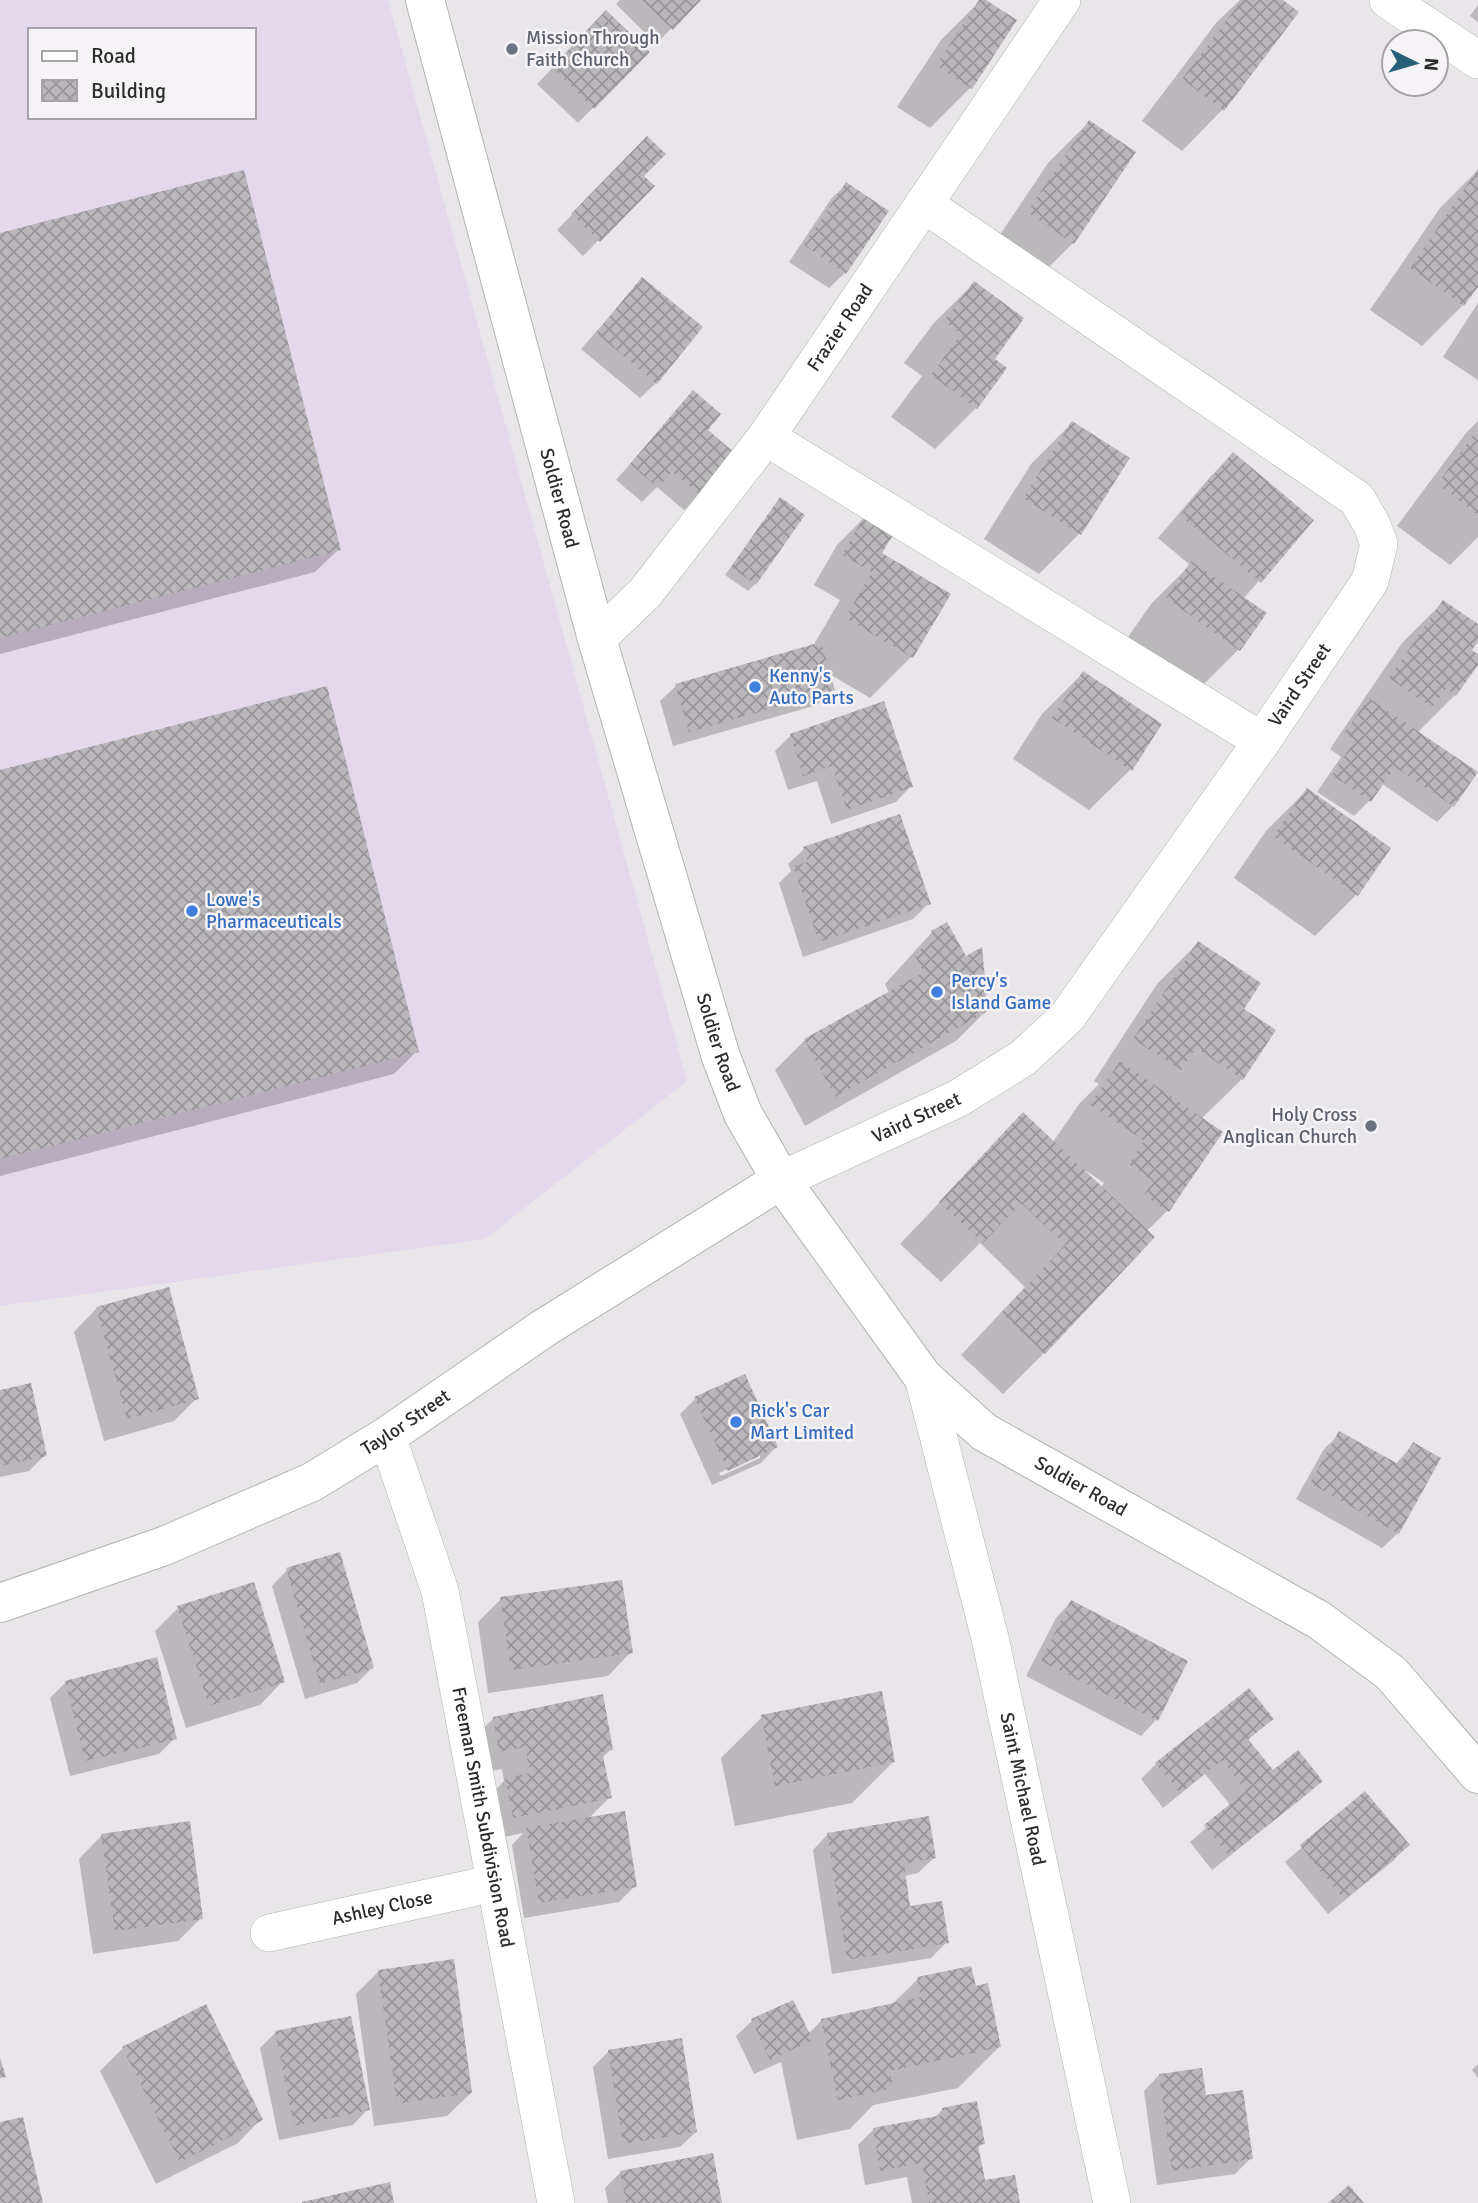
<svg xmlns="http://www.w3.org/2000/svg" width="1478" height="2203" font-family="Signika,sans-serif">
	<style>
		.commercial { fill: #e4d8ec; fill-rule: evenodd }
		.shadow { fill: #0003; fill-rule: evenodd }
		.building { fill: url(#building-cross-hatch) }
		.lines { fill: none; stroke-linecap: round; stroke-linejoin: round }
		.minor-casing { stroke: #b5b2b4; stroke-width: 38 }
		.tertiary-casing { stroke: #b5b2b4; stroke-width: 40 }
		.secondary-casing { stroke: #b5b2b4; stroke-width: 40 }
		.minor { stroke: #fff; stroke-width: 37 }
		.tertiary { stroke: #fff; stroke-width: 38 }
		.secondary { stroke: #fff; stroke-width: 38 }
		.worship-dot { fill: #6b7280; stroke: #f6f3f6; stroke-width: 2.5 }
		.shop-dot { fill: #3f7fe0; stroke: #f6f3f6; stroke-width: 2.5 }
		.labels { text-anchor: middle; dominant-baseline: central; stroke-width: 5; stroke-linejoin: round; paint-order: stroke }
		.worship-label { font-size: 19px; fill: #5b616d; stroke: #f6f3f6; text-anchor: start }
		.street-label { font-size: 19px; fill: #2d2c2d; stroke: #f6f3f6 }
		.shop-label { font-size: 19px; fill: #366cbe; stroke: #f6f3f6; text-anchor: start }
	</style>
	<defs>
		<pattern id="building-cross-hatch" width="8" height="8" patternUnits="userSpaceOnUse" patternTransform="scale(1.75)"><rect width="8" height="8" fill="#b9b7ba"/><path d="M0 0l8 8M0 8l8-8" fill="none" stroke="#979598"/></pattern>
	</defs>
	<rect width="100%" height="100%" fill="#e9e6e9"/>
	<path class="commercial" d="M0 0H388L687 1081 485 1239 0 1306ZM30 30H254V117H30Z"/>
	<path class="shadow" d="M620 0H699L656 44 616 4Z
		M981 0H983L971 87 930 128 897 107 941 40Z
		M1240 0H1280L1297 13 1222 110 1182 151 1142 121 1216 23Z
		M1478 5V22L1470 16Z
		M591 28 647 52 578 123 537 84Z
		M1089 122 1073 243 1032 284 987 254 1048 163Z
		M647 138 642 176 652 186 583 256 557 230Z
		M1478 170V284L1463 305 1422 346 1370 310 1440 208Z
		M847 184 845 273 829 288 789 262 831 199Z
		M0 235 339 549 315 572 0 654Z
		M642 279 656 383 640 398 581 349Z
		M974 283 992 359 1005 368 976 408 935 449 891 417 922 376 904 363 933 324Z
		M1478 303V380L1443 357Z
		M693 392 705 430 700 495 684 510 657 487 642 502 616 480Z
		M1478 421V537L1450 565 1397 526 1466 433Z
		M1072 423 1080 533 1039 574 984 539 1031 464Z
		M1233 454 1312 520 1243 599 1239 649 1198 690 1126 640 1151 604 1190 565 1158 538 1210 477Z
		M780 499 755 584 748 591 725 575Z
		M867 515 875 562 949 595 911 657 870 698 828 673 833 689 817 705 673 746 660 701 676 686 813 646 840 600 814 585 837 545Z
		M1443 602 1478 627V638L1470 650 1478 656V662L1455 695 1417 733 1453 806 1437 822 1381 783 1369 801 1354 816 1317 792 1341 757 1330 749 1402 643Z
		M1083 673 1130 770 1089 810 1013 759 1042 714Z
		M791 735 911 786 896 802 831 824 817 781 788 790 775 751Z
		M0 772 417 1051 394 1074 0 1176Z
		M1307 790 1389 849 1356 895 1315 936 1234 878 1266 831Z
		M804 849 929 903 913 919 803 957 779 883 791 871 788 864Z
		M932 932 986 1011 956 1041 805 1126 775 1070 805 1040 889 993 885 984Z
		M1198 943 1242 1079 1201 1119 1220 1133 1167 1211 1147 1231 1044 1353 1003 1394 961 1355 1025 1287 980 1243 941 1282 900 1244 1024 1114 1053 1142 1079 1104 1099 1084 1094 1081 1157 984ZM1085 1170 1104 1183 1101 1188 1084 1171Z
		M97 1308 197 1398 174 1421 104 1441 74 1332Z
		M0 1391 45 1455 29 1471 0 1477Z
		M695 1399 776 1447 761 1463 712 1485 680 1414ZM760 1454V1458L721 1476 719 1473Z
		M1340 1434 1395 1465 1413 1444 1398 1533 1382 1548 1296 1499 1324 1449Z
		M287 1570 372 1668 357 1683 305 1699 272 1586Z
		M501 1599 631 1652 608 1676 488 1693 478 1622Z
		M1071 1602 1186 1662 1156 1720 1141 1736 1026 1676 1056 1618Z
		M178 1608 283 1681 260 1705 186 1728 155 1631Z
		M66 1682 175 1738 159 1754 70 1776 50 1698Z
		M762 1717 893 1762 852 1803 735 1826 721 1758Z
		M494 1718 611 1749 602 1758 610 1797 588 1819 635 1886 619 1902 524 1918 512 1845 523 1833 490 1840 483 1803 504 1781 502 1769 477 1774 470 1741Z
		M1271 1719 1247 1741 1272 1773 1321 1781 1305 1796 1212 1870 1190 1842 1231 1806 1205 1774 1163 1808 1141 1779 1156 1764Z
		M1365 1793 1408 1845 1393 1861 1328 1914 1285 1862Z
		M828 1834 934 1858 918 1873 904 1876 909 1908 947 1942 931 1958 832 1974 813 1850Z
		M102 1835 201 1918 178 1941 93 1954 79 1859Z
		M379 1971 471 2093 447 2116 374 2126 356 1994Z
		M918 1979 974 1988 999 2047 958 2088 873 2105 850 2129 797 2140 781 2062 754 2074 736 2036 752 2021 792 2002 808 2034 822 2020 891 2005Z
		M276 2032 368 2109 353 2125 279 2140 260 2048Z
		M123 2048 261 2119 238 2143 156 2184 100 2071Z
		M609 2051 696 2132 680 2147 608 2159 593 2067Z
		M1478 2064V2078L1472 2070Z
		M1159 2075 1205 2097 1251 2158 1235 2174 1157 2185 1144 2091Z
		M943 2109 983 2143 977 2149 983 2182 1018 2203H912L907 2177 865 2185 858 2145 874 2129 934 2118Z
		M621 2172 721 2203H608L605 2188Z"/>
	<path class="building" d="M642 0H701L673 30Z
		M979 0H986L1017 20 972 89 936 65Z
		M1242 0H1283L1299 12 1224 111 1182 79Z
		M606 10 650 52 594 109 552 67Z
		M1089 120 1136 152 1074 244 1027 212Z
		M647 136 666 154 644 176 655 186 600 242 571 214Z
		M1478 169V287L1464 306 1410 268Z
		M244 170 341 550 0 638V233Z
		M846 182 889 211 846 274 804 245Z
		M642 277 703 327 657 384 596 333Z
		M974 281 1024 318 995 359 1007 368 977 409 931 375 961 334 944 321Z
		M693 390 721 414 708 430 736 454 701 496 672 471 658 488 630 464Z
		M1072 421 1130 458 1081 535 1023 498Z
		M1478 429V515L1437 484Z
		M1233 452 1314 520 1261 583 1180 515Z
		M780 497 805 515 756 585 731 567Z
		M866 513 895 532 882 553 951 594 913 658 845 618 872 572 842 555Z
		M1191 561 1267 613 1240 651 1166 598Z
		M1443 600 1478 624V642L1472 650 1478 654V665L1456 696 1446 688 1432 708 1389 678Z
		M821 642 835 690 689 732 675 684Z
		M1083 671 1162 724 1132 771 1052 718Z
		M327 686 419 1052 0 1159V770Z
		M1369 698 1478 772 1454 807 1395 767 1371 802 1332 775 1355 740 1344 733Z
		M884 701 913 787 847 810 832 766 803 776 790 734Z
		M1307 788 1391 848 1358 896 1273 836Z
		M900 814 931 904 819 942 793 866 808 862 803 847Z
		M947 922 966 956 982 947 988 1011 835 1097 804 1039 924 972 913 953 936 940 931 931Z
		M1198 941 1261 983 1244 1009 1276 1030 1243 1080 1196 1048 1181 1070 1133 1039Z
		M1120 1061 1223 1132 1169 1212 1144 1195 1153 1181 1129 1164 1144 1141 1090 1104Z
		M1023 1112 1155 1237 1045 1354 1001 1313 1065 1245 1021 1203 983 1243 939 1202Z
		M169 1287 199 1399 127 1419 96 1307Z
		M745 1374 778 1447 728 1471 694 1397Z
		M31 1383 47 1456 0 1466V1390Z
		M1339 1431 1400 1465 1413 1442 1441 1458 1399 1534 1310 1483Z
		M340 1552 374 1668 320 1684 286 1568Z
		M622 1580 633 1653 511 1670 500 1597Z
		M254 1582 285 1682 209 1706 177 1606Z
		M1071 1600 1188 1661 1158 1721 1041 1661Z
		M157 1657 177 1739 85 1761 65 1681Z
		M1249 1688 1274 1719 1248 1739 1273 1770 1298 1750 1323 1781 1229 1856 1204 1825 1246 1791 1222 1760 1180 1793 1155 1763Z
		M882 1691 895 1762 775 1786 761 1715Z
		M603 1694 613 1750 602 1752 612 1798 513 1818 505 1778 530 1773 525 1747 499 1752 493 1717Z
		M1365 1791 1410 1845 1344 1900 1300 1845Z
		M625 1811 637 1887 539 1903 526 1828Z
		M929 1816 936 1858 904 1864 910 1906 942 1901 949 1943 847 1960 827 1833Z
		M190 1821 203 1919 115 1931 101 1834Z
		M454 1959 472 2093 397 2104 378 1970Z
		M971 1966 976 1986 988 1983 1001 2047 890 2071 893 2088 838 2100 821 2019 921 1997 917 1977Z
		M793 2000 813 2040 770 2060 751 2019Z
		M206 2004 263 2120 180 2162 122 2047Z
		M351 2016 370 2110 294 2126 275 2031Z
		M682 2038 697 2132 623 2144 608 2050Z
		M0 2058 6 2077 0 2078Z
		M1202 2068 1206 2095 1243 2090 1253 2159 1172 2171 1159 2074Z
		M977 2101 985 2144 978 2145 985 2180 1015 2175 1020 2203H929L922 2163 880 2171 873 2128 943 2115 942 2108Z
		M23 2117 43 2203H0V2122Z
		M713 2153 722 2203H626L620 2171Z
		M390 2182 394 2203H302V2202Z
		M1349 2185 1364 2203H1328Z"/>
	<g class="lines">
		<g class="minor-casing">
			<g id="minor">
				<path d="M1388 0 1478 60"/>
				<path d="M766 437 1262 741"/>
				<path id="s1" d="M597 639 645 593 766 437 1062 0"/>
				<path id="s2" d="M781 1180 957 1099 1023 1058 1067 1017 1262 741 1370 581 1379 544 1372 525 1357 499 924 204"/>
				<path id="s3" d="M923 1377 990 1638 1112 2203"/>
				<path id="s4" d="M387 1436 440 1591 556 2203"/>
				<path id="s5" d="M269 1933 495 1883"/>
			</g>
		</g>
		<g class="tertiary-casing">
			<g id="tertiary">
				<path id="s6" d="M0 1603 164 1546 312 1482 387 1436 544 1328 781 1180"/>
			</g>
		</g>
		<g class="secondary-casing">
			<g id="secondary">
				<path id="s7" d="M425 0 597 639 721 1057 743 1114 781 1180 923 1377 984 1432 1319 1620 1391 1673 1478 1774"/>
			</g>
		</g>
		<use href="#minor" class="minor"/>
		<use href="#tertiary" class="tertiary"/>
		<use href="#secondary" class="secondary"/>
	</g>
	<g class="worship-dot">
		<circle cx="512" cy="49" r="7"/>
		<circle cx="1371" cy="1126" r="7"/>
	</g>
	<g class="shop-dot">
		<circle cx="755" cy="687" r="7"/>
		<circle cx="192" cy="911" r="7"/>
		<circle cx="937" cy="992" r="7"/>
		<circle cx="736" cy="1422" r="7"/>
	</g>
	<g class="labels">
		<g class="worship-label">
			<text x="526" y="38">Mission Through<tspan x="526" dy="22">Faith Church</tspan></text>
			<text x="1357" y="1115" text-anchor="end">Holy Cross<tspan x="1357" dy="22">Anglican Church</tspan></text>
		</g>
		<g class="street-label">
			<text stroke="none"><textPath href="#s1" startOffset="396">Frazier Road</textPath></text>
			<text stroke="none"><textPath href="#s7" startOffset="516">Soldier Road</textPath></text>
			<text stroke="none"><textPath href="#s2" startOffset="737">Vaird Street</textPath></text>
			<text stroke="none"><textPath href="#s7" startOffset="1083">Soldier Road</textPath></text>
			<text stroke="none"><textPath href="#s2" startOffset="149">Vaird Street</textPath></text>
			<text stroke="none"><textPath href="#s6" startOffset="446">Taylor Street</textPath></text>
			<text stroke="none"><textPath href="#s7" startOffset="1671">Soldier Road</textPath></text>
			<text stroke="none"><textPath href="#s3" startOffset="424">Saint Michael Road</textPath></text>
			<text stroke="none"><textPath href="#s4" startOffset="394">Freeman Smith Subdivision Road</textPath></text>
			<text stroke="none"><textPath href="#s5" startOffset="116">Ashley Close</textPath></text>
		</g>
		<g class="shop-label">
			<text x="769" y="676">Kenny's<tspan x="769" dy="22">Auto Parts</tspan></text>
			<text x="206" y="900">Lowe's<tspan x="206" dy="22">Pharmaceuticals</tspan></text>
			<text x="951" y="981">Percy's<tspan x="951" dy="22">Island Game</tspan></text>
			<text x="750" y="1411">Rick's Car<tspan x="750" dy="22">Mart Limited</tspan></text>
		</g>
	</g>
	<rect x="28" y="28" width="228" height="91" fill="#f6f3f6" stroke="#a6a3a6" stroke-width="2"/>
	<rect x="42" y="51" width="35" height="10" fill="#ffffff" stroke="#a6a3a6" stroke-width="2"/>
	<text x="91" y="63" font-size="21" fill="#2d2c2d">Road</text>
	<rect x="42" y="80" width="35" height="21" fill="url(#building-cross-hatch)" stroke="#a6a3a6" stroke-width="2"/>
	<text x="91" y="98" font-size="21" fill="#2d2c2d">Building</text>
	<g transform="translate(1415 63) rotate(95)"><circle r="33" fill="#f6f3f6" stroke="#a6a3a6" stroke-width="2"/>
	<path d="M0-5L12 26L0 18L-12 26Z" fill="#275f79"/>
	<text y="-10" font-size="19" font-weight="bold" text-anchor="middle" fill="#2d2c2d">N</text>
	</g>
</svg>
